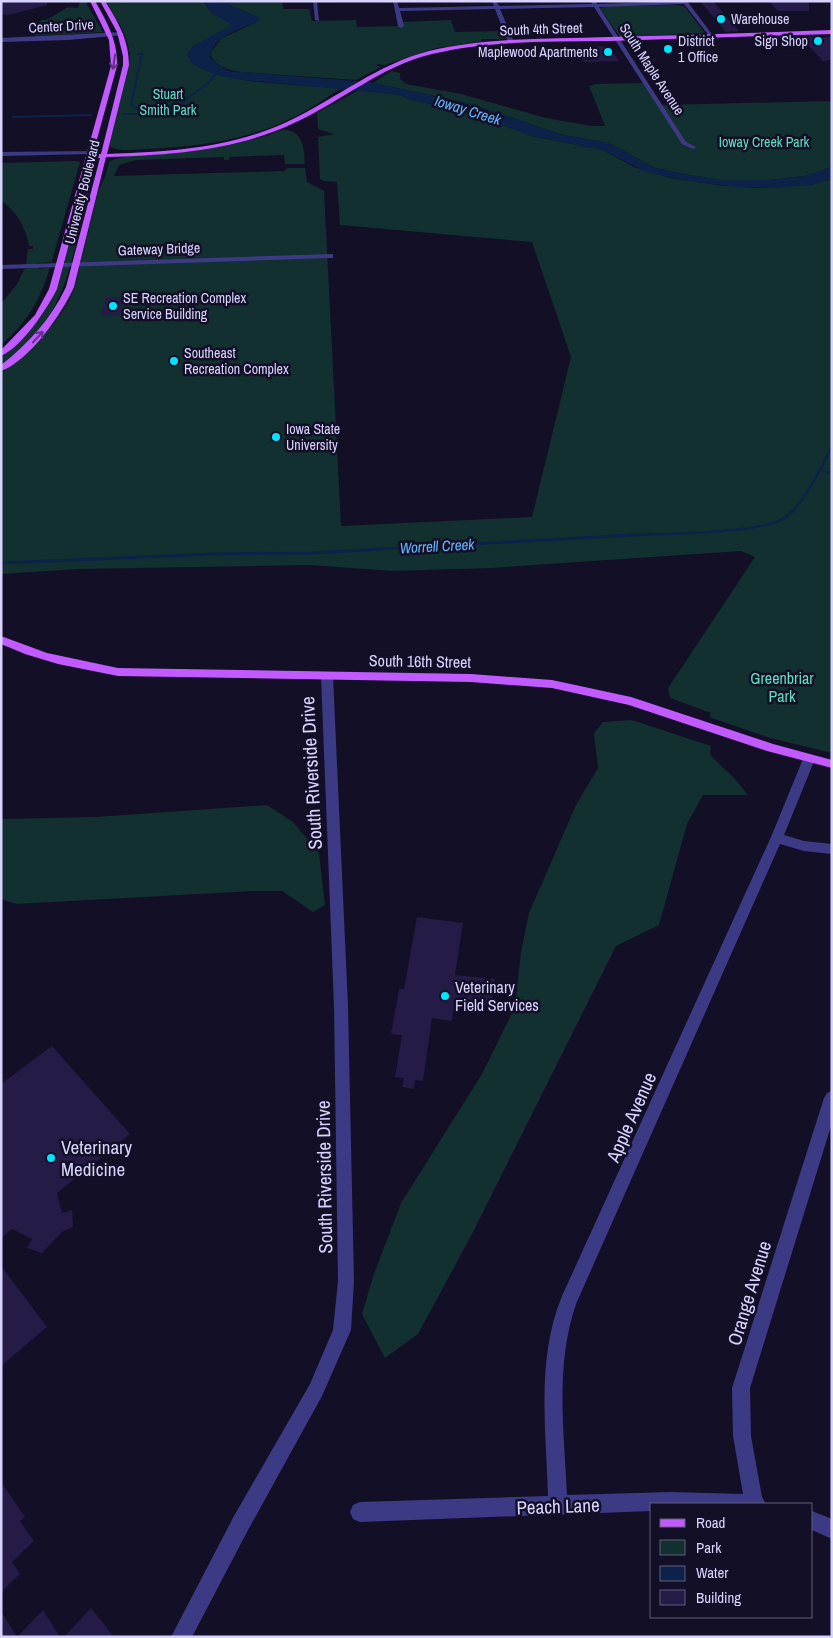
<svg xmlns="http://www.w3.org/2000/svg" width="833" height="1638" font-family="'Archivo Narrow',sans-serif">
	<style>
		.green { fill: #12302f }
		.water { fill: #0c2248 }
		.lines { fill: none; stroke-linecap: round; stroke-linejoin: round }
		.stream-far2 { stroke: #0c2248; stroke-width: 2 }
		.stream-far1 { stroke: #0c2248; stroke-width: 2.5 }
		.stream { stroke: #0c2248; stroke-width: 3 }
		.building { fill: #241b47 }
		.minor { fill: #3d3a85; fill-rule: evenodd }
		.major { fill: #c25bff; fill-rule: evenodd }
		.oneway { stroke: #623188 }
		.poi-dot { fill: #00e5ff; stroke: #130f26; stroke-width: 2 }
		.labels { text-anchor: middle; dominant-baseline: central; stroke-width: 5; stroke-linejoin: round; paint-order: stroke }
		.far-poi-label { font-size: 14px; fill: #d9d4ff; stroke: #130f26; text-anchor: start }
		.far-street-label { font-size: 14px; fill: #d9d4ff; stroke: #130f26 }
		.far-park-label { font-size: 14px; fill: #5fe0c0; stroke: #130f26 }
		.far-water-label { font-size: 15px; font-style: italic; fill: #62b6ff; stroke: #130f26 }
		.street-label { font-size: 16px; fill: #d9d4ff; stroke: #130f26 }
		.park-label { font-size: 16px; fill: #5fe0c0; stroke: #130f26 }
		.poi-label { font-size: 16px; fill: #d9d4ff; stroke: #130f26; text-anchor: start }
		.near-street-label { font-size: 19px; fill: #d9d4ff; stroke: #130f26 }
		.near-poi-label { font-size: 19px; fill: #d9d4ff; stroke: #130f26; text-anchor: start }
	</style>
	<rect width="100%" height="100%" fill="#130f26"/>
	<path class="green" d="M80 1H85L103 32 35 36 41 20H46L68 7 78 8Z
		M105 1H204C210 15 222 17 233 25L193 46 190 60C212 85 308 85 342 88 327 97 308 111 288 120 244 141 194 147 146 149 136 149 116 153 109 145L130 61C130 37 118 21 105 1Z
		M225 1H282L283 9H309L312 21 356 20 357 27 400 26V22L451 20 455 32 503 31 506 39H482L481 41 493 40 436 48 385 65 378 64 376 65 381 67 356 80 239 72C228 70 214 65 210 54L215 46H219L216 45 222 38 257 22C248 7 236 12 225 1Z
		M673 5 684 6 705 33 620 37 600 8 608 6Z
		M392 71 400 73V79L406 84 461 94 546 118 592 126H605L589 86 596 84 643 83 661 105 832 101V167L805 176 769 180H720L684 174 655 168 609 143 563 135 471 104 373 83Z
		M359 90 401 95 409 99 474 114 532 136 603 150 634 167 671 178 717 185 756 188 810 185 832 179V753L770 738 709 717 711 713 670 698 668 688 755 557 741 551 491 568 393 571 310 565 79 569 1 574V373L34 345 56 321 69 301 76 282 99 189 105 177 109 162C119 153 182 154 202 150 224 146 247 142 269 135 276 132 284 128 291 131 304 136 304 152 305 164H285L284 155 229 157V160H224V157L136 160 119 165 114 176 285 171 287 168H305L307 182 324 191 341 526 532 517 571 357 532 242 340 225 337 182 324 181 320 179 318 137 334 134 318 129 317 113Z
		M76 161 80 162 51 264 50 262 26 265 28 249H33V246H29C25 225 17 213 1 200V163Z
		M92 161H94L88 183 89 197 71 263 64 264Z
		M70 266C58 311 38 337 1 364V358C33 331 53 308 63 267Z
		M39 267V269L50 267C40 301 28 321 1 345V304L17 284 25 268Z
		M632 720 711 746 710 755 734 778 748 795H703L687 824 659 925 616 946 471 1236 418 1334 385 1358 362 1314 374 1274 401 1203 482 1074 515 1007 521 952 529 913 576 805 598 768 594 733 603 722Z
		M267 805 293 822 319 853 325 905 313 912 282 891H253L16 904 1 899V819L96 817Z"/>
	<path class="water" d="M204 1H225L230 5 258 17 260 20C245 29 212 34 210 57L217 64 229 71 369 82 471 104 563 135 609 143 655 168 684 174 720 180H769L805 176 832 167V179L810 185 774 188 736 187 688 181 646 172 603 150 532 136 474 114 409 99 401 95 244 80C224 77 199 73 187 56L189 51 193 46 232 25 212 13Z"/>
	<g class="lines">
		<path class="stream-far2" d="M138 54H142L131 105 142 112 156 113
			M165 113 176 111 186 99 206 85 216 74 221 73
			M124 114H144
			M13 117 91 115"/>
		<path class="stream-far1" d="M819 470 832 473
			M628 535C660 534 764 534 786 517 807 500 819 470 832 447"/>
		<path class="stream" d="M1 563 214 554 312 553 650 534"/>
	</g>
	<path class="building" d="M1 1H47V5L9 15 1 14Z
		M700 1H713L739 31 726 32Z
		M768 1H809V11H778Z
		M800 37H832V60L823 61Z
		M609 46 619 61 584 62 575 47Z
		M124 297 120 315 101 316 106 298Z
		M417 917 463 923 455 975 495 979 491 1008 454 1003 452 1021 432 1018 423 1081 415 1080 414 1089 402 1087 404 1078 395 1077 402 1035 391 1034 399 989H404Z
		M52 1046 130 1134 57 1193 62 1213 72 1210 73 1227 62 1232 42 1253 27 1248 32 1239 12 1229 1 1238V1084Z
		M1 1266 47 1327 1 1366Z
		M1 1482 25 1517 20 1521 34 1541 12 1562 20 1574 1 1592Z
		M91 1608 114 1637H64Z
		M43 1610 60 1637H1V1611L17 1637Z"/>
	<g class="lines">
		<path class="minor" d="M313 1H317L319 21 315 20Z
			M393 1H397L399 8 494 6 492 1H496L499 6 592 4 591 1H596L597 4 687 1 714 37H710L684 4 599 7 686 142 696 147 693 149 682 144 594 7 500 9 514 42 511 44 508 42 495 9 400 11 404 26 401 28 398 26Z
			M122 32 124 35 68 40 1 42V38Z
			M93 151 91 154 1 156V152Z
			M333 254V258H330L1 269V265Z
			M327 672 333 676 348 1006 354 1281 351 1330 322 1396 248 1530 192 1637H171L234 1516 310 1384 333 1330 338 1281 334 1006 321 676Z
			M809 755 815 759 784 835 804 841 832 844V854L804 851 780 844 576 1304C555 1365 564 1432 567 1495L671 1492 743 1494 733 1436 732 1388 824 1098 827 1093 832 1091V1123L750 1388 751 1436 762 1497 766 1504H652V1511L360 1522 353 1519 350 1512 353 1505 360 1502 548 1496C546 1430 536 1359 562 1296L771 837 803 759Z
			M812 1511 832 1519V1539L812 1530Z"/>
		<path class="major" d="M90 1H95C107 22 118 41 117 66L93 154H101L123 65V56L117 32 100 1H105C118 22 129 40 129 65L107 154C169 152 234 148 291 120 337 98 378 64 429 51 488 37 549 39 609 37 683 35 758 33 832 30V34C757 36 683 39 609 41 550 42 490 40 432 54 381 66 341 102 294 123 235 151 170 155 106 157L74 287C62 314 29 361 1 371V365C29 343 51 319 66 287L100 158H92L57 289C47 309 22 347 1 356V350L35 315 49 289 111 66 109 40Z
			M1 636 47 653 118 668 471 674 552 680 631 697 773 744 832 760V768L767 751 629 705 552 688 471 682 118 676 58 664 25 654 1 644Z"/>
	</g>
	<defs><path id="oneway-shaft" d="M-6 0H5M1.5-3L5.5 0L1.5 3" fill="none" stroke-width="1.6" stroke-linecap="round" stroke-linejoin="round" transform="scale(1.25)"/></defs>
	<g class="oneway">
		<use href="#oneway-shaft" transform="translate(114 62) rotate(98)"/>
		<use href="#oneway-shaft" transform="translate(38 337) rotate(-47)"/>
	</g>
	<g class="poi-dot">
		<circle cx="721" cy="19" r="5"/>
		<circle cx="818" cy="41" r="5"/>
		<circle cx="668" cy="49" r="5"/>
		<circle cx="608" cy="52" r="5"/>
		<circle cx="113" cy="306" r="5"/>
		<circle cx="174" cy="361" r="5"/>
		<circle cx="276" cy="437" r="5"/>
		<circle cx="445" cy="996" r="5"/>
		<circle cx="51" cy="1158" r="5"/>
	</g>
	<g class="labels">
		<g class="far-poi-label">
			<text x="731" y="19">Warehouse</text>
			<text x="678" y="41">District<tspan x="678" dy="16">1 Office</tspan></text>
			<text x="808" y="41" text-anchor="end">Sign Shop</text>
			<text x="598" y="52" text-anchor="end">Maplewood Apartments</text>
			<text x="123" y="298">SE Recreation Complex<tspan x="123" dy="16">Service Building</tspan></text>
			<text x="184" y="353">Southeast<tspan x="184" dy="16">Recreation Complex</tspan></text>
			<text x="286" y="429">Iowa State<tspan x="286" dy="16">University</tspan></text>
		</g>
		<g class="far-street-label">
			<text transform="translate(61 26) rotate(-3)">Center Drive</text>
			<text transform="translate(541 29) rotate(-2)">South 4th Street</text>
			<text transform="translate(652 69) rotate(57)">South Maple Avenue</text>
			<text transform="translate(82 192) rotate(-76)">University Boulevard</text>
			<text transform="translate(159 249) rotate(-2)">Gateway Bridge</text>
		</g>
		<g class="far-park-label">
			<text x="168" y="94">Stuart<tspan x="168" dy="16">Smith Park</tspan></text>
			<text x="764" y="142">Ioway Creek Park</text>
		</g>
		<g class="far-water-label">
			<text transform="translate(468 110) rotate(17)">Ioway Creek</text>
			<text transform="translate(437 546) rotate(-3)">Worrell Creek</text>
		</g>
		<g class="street-label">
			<text transform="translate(420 661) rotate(1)">South 16th Street</text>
		</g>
		<g class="park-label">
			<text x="782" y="678">Greenbriar<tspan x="782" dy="18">Park</tspan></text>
		</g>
		<g class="poi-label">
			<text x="455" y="987">Veterinary<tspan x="455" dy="18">Field Services</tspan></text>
		</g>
		<g class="near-street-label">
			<text transform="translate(311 773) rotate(-93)">South Riverside Drive</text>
			<text transform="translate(631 1117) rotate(-66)">Apple Avenue</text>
			<text transform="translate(324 1177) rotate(-91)">South Riverside Drive</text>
			<text transform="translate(749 1293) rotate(-73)">Orange Avenue</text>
			<text transform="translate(558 1506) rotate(-2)">Peach Lane</text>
		</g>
		<g class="near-poi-label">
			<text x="61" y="1147">Veterinary<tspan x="61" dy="22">Medicine</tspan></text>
		</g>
	</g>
	<rect width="833" height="1638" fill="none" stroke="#d9d4ff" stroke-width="5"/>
	<rect x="650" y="1503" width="162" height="115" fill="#130f26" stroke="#625e7d"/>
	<rect x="660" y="1519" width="25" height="8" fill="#c25bff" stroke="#625e7d"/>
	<text x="696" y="1528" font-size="15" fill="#d9d4ff">Road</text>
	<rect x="660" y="1540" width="25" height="15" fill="#12302f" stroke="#625e7d"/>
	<text x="696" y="1553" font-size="15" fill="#d9d4ff">Park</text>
	<rect x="660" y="1566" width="25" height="15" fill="#0c2248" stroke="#625e7d"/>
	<text x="696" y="1578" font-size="15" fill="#d9d4ff">Water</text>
	<rect x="660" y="1590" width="25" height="15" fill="#241b47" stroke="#625e7d"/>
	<text x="696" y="1603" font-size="15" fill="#d9d4ff">Building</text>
</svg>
